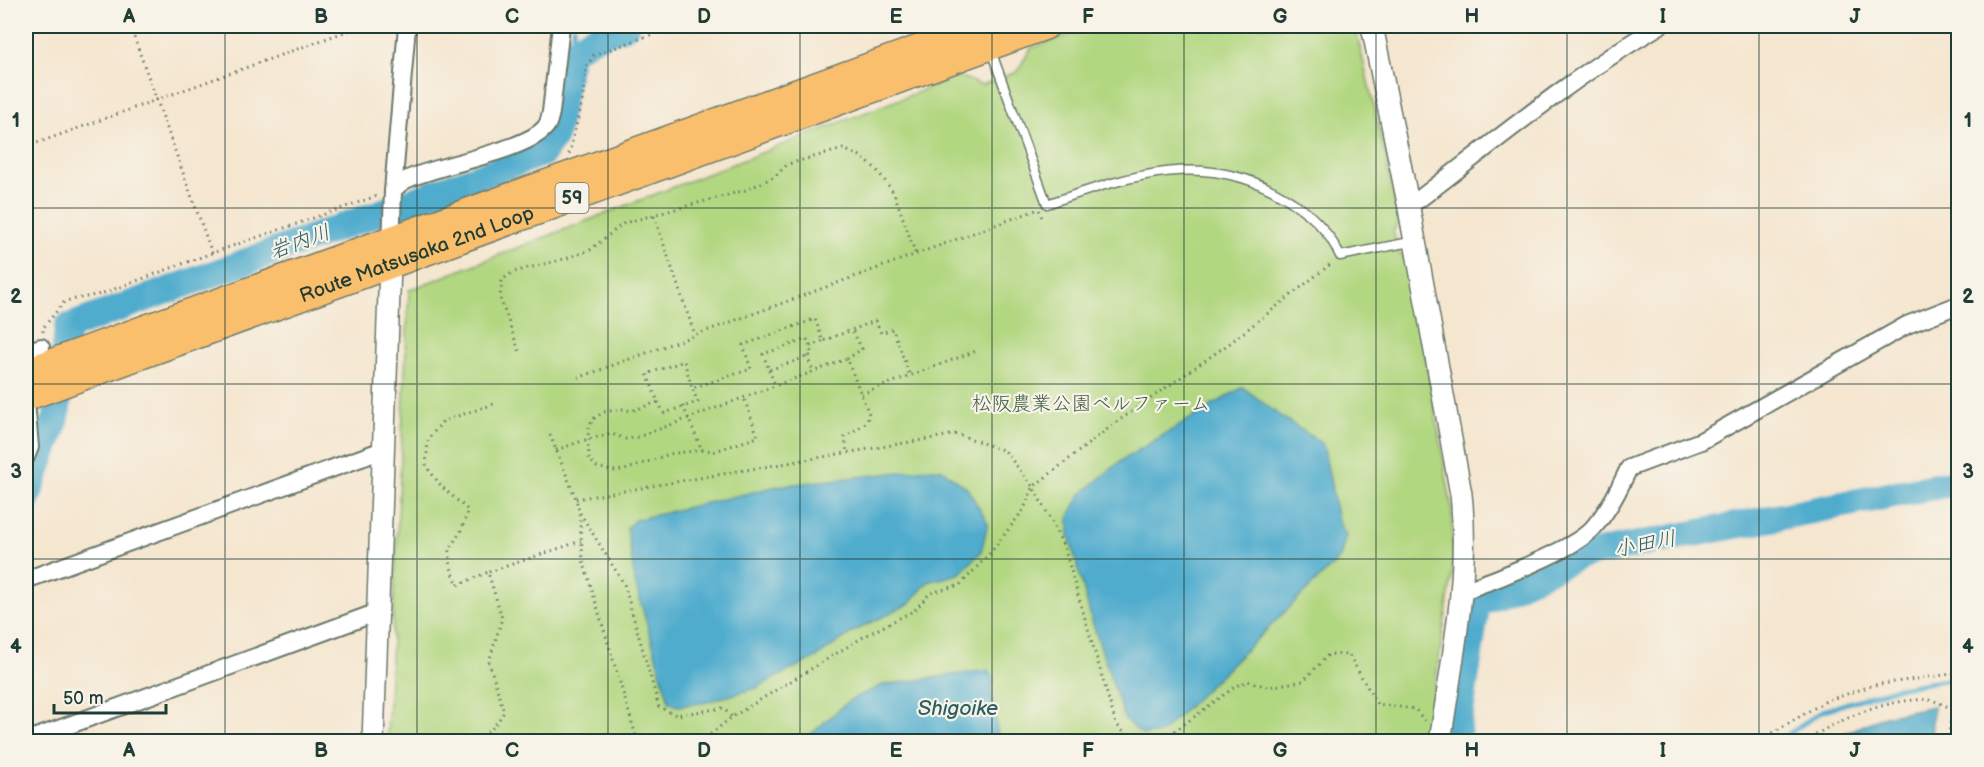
<svg xmlns="http://www.w3.org/2000/svg" width="1984" height="767" font-family="'Balsamiq Sans','Klee One',sans-serif">
	<style>
		.green { fill: #b2d781; stroke: #688a5a; stroke-width: 1.5 }
		.water { fill: #4faccd; stroke: #377480; stroke-width: 1.5 }
		.lines { fill: none; stroke-linecap: round; stroke-linejoin: round }
		.stream { stroke: #4faccd; stroke-width: 4.5 }
		.river { stroke: #4faccd; stroke-width: 27 }
		.service-casing { stroke: #6a786a; stroke-width: 11 }
		.minor-casing { stroke: #6a786a; stroke-width: 20 }
		.tertiary-casing { stroke: #6a786a; stroke-width: 24 }
		.primary-casing { stroke: #6a786a; stroke-width: 30 }
		.path { stroke: #6a786a; stroke-width: 3; stroke-dasharray: 1.5 4.5; stroke-linecap: butt }
		.service { stroke: #fff; stroke-width: 8 }
		.minor { stroke: #fff; stroke-width: 16 }
		.tertiary { stroke: #fff; stroke-width: 21 }
		.primary { stroke: #f9bf6d; stroke-width: 27 }
		.grid { fill: none; stroke: #1f3d34; stroke-width: 1.5; stroke-opacity: 0.55 }
		.labels { text-anchor: middle; dominant-baseline: central; stroke-width: 4.5; stroke-linejoin: round; paint-order: stroke }
		.shield { fill: #f7f3e8; stroke: #60746a; stroke-width: 1.5 }
		.shield-label { font-size: 18px; font-weight: bold; fill: #1f3d34 }
		.street-label { font-size: 20px; fill: #1f3d34; stroke: #f7f3e8 }
		.park-label { font-size: 20px; fill: #3c5c43; stroke: #f7f3e8 }
		.water-label { font-size: 21px; font-style: italic; fill: #2d5e62; stroke: #f7f3e8 }
		.neatline { fill: none; stroke: #1f3d34; stroke-width: 2 }
		.grid-label { font-size: 20px; text-anchor: middle; font-weight: bold; fill: #1f3d34 }
	</style>
	<rect width="100%" height="100%" fill="#f7f3e8"/>
	<filter id="ink" filterUnits="userSpaceOnUse"><feTurbulence type="fractalNoise" baseFrequency=".0167" numOctaves="2"/><feDisplacementMap in="SourceGraphic" scale="12" xChannelSelector="R" yChannelSelector="G"/><feConvolveMatrix kernelMatrix="1 2 1 2 8 2 1 2 1" color-interpolation-filters="sRGB"/></filter>
	<filter id="wash" filterUnits="userSpaceOnUse"><feTurbulence type="fractalNoise" baseFrequency=".008" numOctaves="4" result="noise"/><feDisplacementMap in="SourceGraphic" scale="24" xChannelSelector="R" yChannelSelector="G"/><feGaussianBlur stdDeviation="1.35" result="paint"/><feColorMatrix in="noise" values="0 0 0 0 0 0 0 0 0 0 0 0 0 0 0 0 0 1.4 0 .05"/><feComposite in="paint" operator="in"/></filter>
	<g filter="url(#wash)">
		<rect width="100%" height="100%" fill="#f5e6cf"/>
		<path class="green" d="M1095 26H1355L1388 167 1399 223 1393 231 1400 255 1409 260 1452 509 1453 569 1426 741 387 742 409 290 959 76 981 85 1017 72 1031 48Z"/>
		<path class="water" d="M1243 387 1280 416 1323 444 1338 521 1346 535 1340 558 1161 733 1143 735 1125 720 1092 621 1069 535V516L1081 494 1122 460Z
			M927 469H941L967 488 988 523 981 552 959 574 928 582 909 604 856 630 818 656 756 688 707 702 678 706 669 702 635 582 627 528 635 520 778 486Z
			M988 670 994 680 991 691 999 741H773L799 739 810 735 850 700 883 685Z
			M1933 706 1931 741H1827L1885 716Z"/>
		<g class="lines">
			<path class="stream" d="M571 51 574 26
				M1774 742 1789 734 1822 711 1896 688 1945 680H1958"/>
			<path class="river" d="M26 501 56 419 68 327 543 153 555 135 571 51 598 36 626 26
				M1456 742 1477 604 1579 556 1958 482"/>
		</g>
	</g>
	<g filter="url(#ink)">
		<g class="lines">
			<g class="service-casing">
				<path id="service" d="M990 48 1047 204C1127 177 1204 148 1284 197 1309 212 1328 229 1340 256L1415 241"/>
			</g>
			<g class="minor-casing">
				<path id="minor" d="M393 190C398 186 402 181 408 179 437 165 532 150 547 125 549 122 550 116 551 112L561 26
					M1408 203 1418 200C1497 140 1574 76 1659 26
					M391 246 393 191 407 26
					M26 352 41 347
					M26 402 30 447 26 457
					M31 578 383 450
					M1463 591C1492 581 1574 550 1593 528 1609 510 1619 489 1629 468L1701 441 1907 325 1958 305
					M26 741 378 612"/>
			</g>
			<g class="tertiary-casing">
				<path id="tertiary" d="M1372 26 1408 203 1461 494C1470 578 1452 659 1440 742
					M373 742 390 265"/>
			</g>
			<g class="primary-casing">
				<g id="primary">
					<path d="M26 372 982 26"/>
					<path id="s1" d="M26 397 1045 26"/>
				</g>
			</g>
			<path class="path" d="M130 26 212 253
				M26 147 361 26
				M569 154 583 97 586 67 594 55 676 26
				M654 216 695 335
				M43 332V328L65 301 101 294 212 253 377 196
				M807 339 812 355 769 370 763 354Z
				M810 346 823 341
				M519 351 500 298 502 280 513 272 568 258 590 250 624 223 746 190 774 177 788 164 843 149 860 156 876 169 894 193 916 255
				M807 356 813 371
				M847 359 862 349 852 330
				M769 370 775 385
				M578 378 1039 209 1042 218
				M861 394 979 350
				M658 402 664 413 698 402 692 388
				M683 406 702 450 669 454 625 470 613 471 597 467 589 459 588 430 593 419 604 412 623 409 631 411 658 402 647 374 684 361 692 388 751 369 743 345 815 319 823 341 875 321 881 333 893 329 910 376
				M550 435 576 499 579 511 583 560 636 736 640 742
				M556 450 588 439 612 434 626 439 638 437 847 359 869 414 867 422 845 437 847 452
				M702 450 715 451 758 437 744 398
				M576 499 957 434 1005 451 1033 487 1045 509 1064 547 1116 724 1133 742
				M580 513 624 584 659 707 676 715 723 708 732 717
				M489 572 581 541
				M472 742 494 727 504 712 489 662 502 618 488 572 458 585 451 568 449 550 461 531 468 510 442 487 426 466 428 439 443 421 494 404
				M701 742 732 717 865 636 915 610 930 593 960 585 991 552 1024 509 1033 487 1114 424 1230 343 1332 263
				M1160 742 1236 686 1248 681 1268 687 1303 681 1329 654 1349 655 1377 704 1415 709 1426 722
				M1757 742 1826 701 1874 685 1958 673
				M1806 742C1833 720 1892 697 1928 700 1938 700 1947 709 1958 709
				M1948 742 1952 709"/>
			<use href="#service" class="service"/>
			<use href="#minor" class="minor"/>
			<use href="#tertiary" class="tertiary"/>
			<use href="#primary" class="primary"/>
		</g>
	</g>
	<path class="grid" d="M225 26V742M417 26V742M608 26V742M800 26V742M992 26V742M1184 26V742M1376 26V742M1567 26V742M1759 26V742M26 208H1958M26 384H1958M26 559H1958"/>
	<g class="labels">
		<rect class="shield" x="555.5" y="183" width="33" height="30" rx="4.5"/>
		<g class="shield-label">
			<text x="572" y="198">59</text>
		</g>
		<g class="street-label">
			<text stroke="none"><textPath href="#s1" startOffset="416">Route Matsusaka 2nd Loop</textPath></text>
		</g>
		<g class="park-label">
			<text x="1091" y="404">松阪農業公園ベルファーム</text>
		</g>
		<g class="water-label">
			<text transform="translate(300 242) rotate(-20)">岩内川</text>
			<text transform="translate(1645 544) rotate(-11)">小田川</text>
			<text x="958" y="708">Shigoike</text>
		</g>
	</g>
	<rect width="1984" height="767" fill="none" stroke="#f7f3e8" stroke-width="66"/>
	<path d="M54 704v9h112v-9" fill="none" stroke="#1f3d34" stroke-width="3"/>
	<text x="63" y="704" font-size="18" fill="#1f3d34" stroke="#f7f3e8" stroke-width="4.5" paint-order="stroke">50 m</text>
	<rect x="33" y="33" width="1918" height="701" class="neatline"/>
	<g class="grid-label">
		<text x="129" y="23">A</text>
		<text x="321" y="23">B</text>
		<text x="512" y="23">C</text>
		<text x="704" y="23">D</text>
		<text x="896" y="23">E</text>
		<text x="1088" y="23">F</text>
		<text x="1280" y="23">G</text>
		<text x="1472" y="23">H</text>
		<text x="1663" y="23">I</text>
		<text x="1855" y="23">J</text>
		<text x="16" y="127">1</text>
		<text x="1968" y="127">1</text>
		<text x="16" y="303">2</text>
		<text x="1968" y="303">2</text>
		<text x="16" y="478">3</text>
		<text x="1968" y="478">3</text>
		<text x="16" y="653">4</text>
		<text x="1968" y="653">4</text>
		<text x="129" y="757">A</text>
		<text x="321" y="757">B</text>
		<text x="512" y="757">C</text>
		<text x="704" y="757">D</text>
		<text x="896" y="757">E</text>
		<text x="1088" y="757">F</text>
		<text x="1280" y="757">G</text>
		<text x="1472" y="757">H</text>
		<text x="1663" y="757">I</text>
		<text x="1855" y="757">J</text>
	</g>
</svg>
